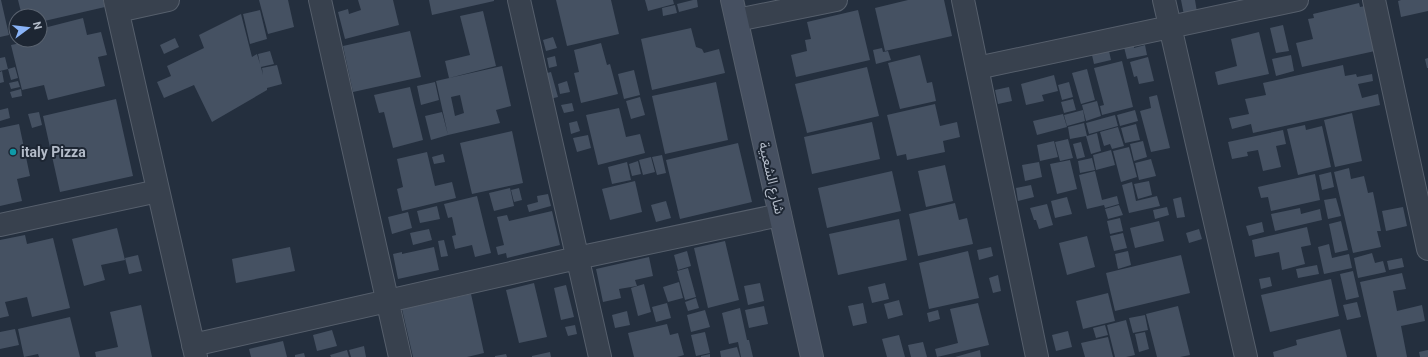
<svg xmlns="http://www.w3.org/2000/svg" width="1428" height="357" font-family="Roboto,'Noto Sans Arabic',sans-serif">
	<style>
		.building { fill: #455162; fill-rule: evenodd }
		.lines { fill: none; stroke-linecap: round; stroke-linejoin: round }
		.street-casing { stroke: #565f6c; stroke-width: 24 }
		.secondary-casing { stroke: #565f6c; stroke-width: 24 }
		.street { stroke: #38414e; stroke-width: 22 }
		.secondary { stroke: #465061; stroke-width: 22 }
		.culture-dot { fill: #0f9aa8; stroke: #1d2633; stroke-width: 1.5 }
		.labels { text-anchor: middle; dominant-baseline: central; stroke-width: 4; stroke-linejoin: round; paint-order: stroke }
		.poi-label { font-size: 14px; font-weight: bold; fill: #b4bcc9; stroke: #1d2633; text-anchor: start }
		.street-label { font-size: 14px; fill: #b4bcc9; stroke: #1d2633 }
	</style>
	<rect width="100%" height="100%" fill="#242f3e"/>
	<path class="building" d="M0 0H1L9 35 0 37Z
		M18 0H103L105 7 40 22V16H22Z
		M259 0H288L294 27 268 34Z
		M358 0H393L399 25 345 39 338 12 348 9 349 14 361 10Z
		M429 0H494V1L432 15Z
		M556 0H611L619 34 567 46Z
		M645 0H673L674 4 648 11Z
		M693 0H697L698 7 679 12 677 4Z
		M908 0H944L952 36 885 51 875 8Z
		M1181 0H1195L1197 12 1184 15Z
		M1401 0H1428V11L1401 17 1398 1Z
		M1359 3 1360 7 1365 6 1375 51 1302 67 1296 43 1313 39 1308 19 1314 18 1313 14Z
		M675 5 677 13 663 16 662 8Z
		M260 10 267 39 250 44 243 14Z
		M858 10 870 60 796 77 791 55 807 51 805 40 811 39 807 22Z
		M483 11 496 66 449 78 445 61 470 55 460 16Z
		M241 14 252 57 257 54 260 64 258 54 270 51 274 64 261 67 263 75 262 68 277 65 282 84 267 88V90L212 122 194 85 164 98 157 82 171 76 167 66 204 48 199 35Z
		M83 18 87 35 101 32 107 55 98 57 105 86 48 100 44 85 22 90 11 45 25 42V40H40V29Z
		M1283 25 1289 51 1276 53 1270 28Z
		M691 28 696 47 702 49 704 53 719 49 725 73 652 90 641 39Z
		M410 31 421 77 353 92 343 46Z
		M1259 32 1269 74 1218 85 1215 72 1237 66 1231 39Z
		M553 37 557 48 546 51 543 40Z
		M175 38 179 47 164 54 160 45Z
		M601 43 607 65 610 64 618 94 581 103 574 73 579 72 574 50Z
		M1134 45V48L1145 45 1147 55 1127 59 1124 47Z
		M882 48 883 52 888 51 891 60 876 64 873 50Z
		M1109 51 1111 60 1094 64 1092 55Z
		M920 55 927 83 932 82 936 101 900 109 888 63Z
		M1291 55 1294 71 1276 76 1272 59Z
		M555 56 557 66 549 68 547 58Z
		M5 57 8 69 0 71V58Z
		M1148 57 1154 81 1139 84 1137 76 1134 77 1130 62Z
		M1428 58V68H1427L1425 59Z
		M1122 61 1133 107 1102 115 1100 106 1104 105 1094 68Z
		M1343 65 1345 76 1356 74 1357 77 1372 74 1373 81 1358 84 1362 98 1378 94 1380 105 1253 133 1251 124 1232 129 1229 118 1249 114 1245 99 1266 95 1263 83Z
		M502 66 511 106 496 110 500 123 448 135 436 81ZM460 95 464 113 455 116 451 97Z
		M15 67 18 78 11 80 8 69Z
		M867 67 879 116 807 133 795 84Z
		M1087 69 1095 100 1081 104 1072 73Z
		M634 70 640 95 624 99 618 74Z
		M2 71 4 82 0 83V72Z
		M551 72 558 97 545 100 539 75Z
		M1054 75 1058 91 1042 95 1044 101 1026 105 1021 84Z
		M18 81 20 87 11 89 9 83Z
		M567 81 570 92 560 94 558 84Z
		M435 82 439 100 421 105 417 86Z
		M716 82 728 140 665 154 652 96Z
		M1069 82 1073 97 1062 100 1058 85Z
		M410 87 423 140 393 148 384 112 379 113 374 95Z
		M1009 87 1012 101 998 104 995 90Z
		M21 89 22 96 12 98 10 92Z
		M1157 95 1170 148 1151 152 1140 111 1151 108 1149 97Z
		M640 97 645 115 631 119 626 101Z
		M116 99 133 176 60 192 43 116Z
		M1073 99 1076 110 1064 113 1061 102Z
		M1097 101 1101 116 1086 121 1082 105Z
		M572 103 574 111 564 113 561 105Z
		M935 104 940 126 957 122 960 137 943 141 945 152 907 160 906 154 897 156 887 115Z
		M8 108 10 118 0 121V110Z
		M619 108 626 137 640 134 645 153 598 165 586 115Z
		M1083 110 1085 121 1067 126 1064 115Z
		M1135 110 1138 121 1120 126 1117 115Z
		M39 112 42 125 32 128 28 114Z
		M442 112 448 135 431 140 425 116Z
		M1352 113 1362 161 1335 167 1324 120Z
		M1063 114 1067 127 1037 135 1033 121Z
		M1115 115 1118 126 1089 134 1086 123Z
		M577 121 580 131 571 134 569 123Z
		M872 122 880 159 812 174 804 137Z
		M1084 123 1087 136 1097 133 1101 151 1091 154 1086 136 1070 139 1068 127Z
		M19 124 30 176 17 179 22 201 0 206V128Z
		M1136 124 1140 140 1125 143 1121 128Z
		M1305 125 1306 130 1322 126 1331 167 1298 175 1287 129Z
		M1118 127 1124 146 1112 149 1110 144 1104 146 1100 132Z
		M1283 130 1286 144 1276 146 1281 167 1263 171 1258 150 1247 152 1248 156 1232 159 1228 142Z
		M512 131 523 183 472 194 460 143Z
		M588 135 591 148 577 152 573 138Z
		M1068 139 1073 158 1060 161 1055 142Z
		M1054 141 1058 157 1040 161 1037 145Z
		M1143 141 1147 157 1134 161 1130 144Z
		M1081 142 1085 157 1077 159 1073 144Z
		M738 143 752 202 680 219 666 160Z
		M1129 147 1137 177 1121 182 1113 151Z
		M1111 150 1115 165 1096 170 1093 155Z
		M427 152 435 186 452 182 456 198 402 211 397 189 403 187 397 159Z
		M443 154 445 162 434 164 432 157Z
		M662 155 666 173 657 175 652 157Z
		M651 157 655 172 643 175 639 160Z
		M1092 158 1095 170 1080 173 1078 161Z
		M1151 159 1156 176 1139 180 1135 163Z
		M1070 160 1077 189 1057 194 1050 164Z
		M638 161 641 174 632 176 629 164Z
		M627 162 631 180 612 184 608 167Z
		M1039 162 1042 177 1025 181 1022 165Z
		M945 165 953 201 926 207 918 171Z
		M1349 168 1351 179 1364 176 1368 193 1373 192 1381 231H1377L1381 247 1353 253 1334 172Z
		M892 171 901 211 827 228 818 188Z
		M1095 171 1102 200 1117 196 1119 204 1105 208 1104 205 1087 209 1079 175Z
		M1331 172 1334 187 1322 190 1319 175Z
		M1315 174 1320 200 1271 211 1268 197 1261 198 1258 187Z
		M635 181 642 212 610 220 602 189Z
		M1149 181 1152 195 1138 199 1134 184Z
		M1132 182 1136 201 1157 196 1160 206 1129 213 1122 185Z
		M1031 185 1034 197 1018 201 1016 188Z
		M510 188 514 206 494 211 489 193Z
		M519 188 522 200 514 202 511 190Z
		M548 194 551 206 529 212 527 205 538 202 537 196Z
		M477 196 491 253 475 257 472 245 455 249 452 236 456 235 452 217 448 218 444 204Z
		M1067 197 1072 214 1055 218 1051 201Z
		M1181 197 1185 217 1177 218 1173 199Z
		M1336 198 1341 216 1328 219 1324 200Z
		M666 201 671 218 656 222 651 205Z
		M955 203 959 220 967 218 973 244 918 256 909 214Z
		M1047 204 1053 225 1039 229 1036 220H1034L1030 208Z
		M1119 205 1123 215 1108 219 1105 209Z
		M437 206 440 219 420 223 417 211Z
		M1167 207 1169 215 1155 219 1153 210Z
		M1403 207 1407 226 1386 231 1382 211Z
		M1300 208 1301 214 1320 209 1322 220 1275 231 1271 214Z
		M552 211 560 245 507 258 506 253 498 255 496 247 504 245 497 217 507 215 509 221Z
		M408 212 412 228 392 234 388 217Z
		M1120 218 1123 231 1110 234 1107 221Z
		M899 219 907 260 838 275 829 234Z
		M1159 221 1164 241 1135 248 1130 228Z
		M1341 221 1348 250 1335 253 1329 224Z
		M1262 222 1264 232 1249 236 1246 226Z
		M1307 227 1311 245 1301 247 1305 264 1282 270 1279 252 1255 257 1252 240Z
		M117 228 125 260 101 265 105 280 84 286 72 239Z
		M429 229 432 240 413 245 410 233Z
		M1199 229 1202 239 1189 243 1186 233Z
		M1123 233 1127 248 1114 251 1110 236Z
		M25 235 27 244 53 238 70 308 32 317 27 297 5 302 9 316 0 318V240Z
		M1087 236 1095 267 1067 275 1059 243Z
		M444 240 448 256 441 257 438 241Z
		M725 241 739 300 708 308 694 248Z
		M1329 244 1332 258 1349 254 1352 268 1324 274 1318 247Z
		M290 247 295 271 236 283 232 259Z
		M434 247 439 270 398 279 393 254 402 252V254Z
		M991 247 993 256 979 260 977 250Z
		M687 251 691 266 678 270 674 255Z
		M968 251 979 298 929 309 919 263Z
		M1128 251 1131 265 1118 269 1115 254Z
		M1372 253 1375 263 1383 261 1386 272 1358 278 1354 258Z
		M138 255 142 271 129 274 125 258Z
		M1181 255 1190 293 1115 311 1106 273Z
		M649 257 653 276 635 280 637 286 619 289 621 298 603 302 596 269Z
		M1402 258 1404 267 1389 270 1387 261Z
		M1317 265 1319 274 1298 278 1296 269Z
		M688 268 696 297 685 300 677 271Z
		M1353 271 1359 297 1346 300 1340 274Z
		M1402 273 1406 289 1393 291 1397 311 1422 305 1425 321 1401 326 1407 357H1377L1360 282Z
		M998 275 1001 291 993 293 989 278Z
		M1270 277 1272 286 1261 289 1259 279Z
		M1331 279 1339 316 1270 332 1261 295Z
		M679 282 683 298 668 302 663 287Z
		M534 283 547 337 519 343 506 290Z
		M760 283 764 301 748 305 744 286Z
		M885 283 889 299 872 303 868 287Z
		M644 284 651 312 638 316 631 288Z
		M566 285 574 317 561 320 554 288Z
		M1108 293 1115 321 1083 329 1076 301Z
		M471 294 484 353 467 357H413L402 309Z
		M696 298 699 308 688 311 685 302Z
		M899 300 903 315 888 319 884 304Z
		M1357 302 1361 317 1347 320 1343 305Z
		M667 303 671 318 656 322 652 307Z
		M863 303 867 323 853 326 848 306Z
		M978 303 989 345 937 357 935 349 958 343 950 309Z
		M141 305 152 357H96L95 352 118 347 110 312Z
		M764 306 768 324 749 328 745 310Z
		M1178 306 1190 355 1180 357H1157L1146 314Z
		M740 308 747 340H749L753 357H741L738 342 729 344 722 313Z
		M705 310 710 327 691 332 687 315Z
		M938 310 940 319 929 322 927 313Z
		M627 311 630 325 615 328 612 315Z
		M1145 315 1148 330 1133 333 1129 318Z
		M70 317 80 357H39L38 354 24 357 18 329Z
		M1126 320 1135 355 1126 357H1115L1107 325Z
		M667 324 670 335 678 333 684 355 677 357H634L628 333Z
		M575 325 577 334 568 336 565 327Z
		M1105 325 1108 335 1096 338 1093 328Z
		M15 329 19 345 0 349V332Z
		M1340 329 1347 357H1274L1273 352 1297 345 1296 340Z
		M332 330 337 346 317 351 313 335Z
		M1068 331 1072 347 1056 351 1052 335Z
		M705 332 710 353 696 356 691 335Z
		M1145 332 1149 349 1139 352 1135 334Z
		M899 335 905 357H887L882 339Z
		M1108 337 1113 357H1085L1081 343Z
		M283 341 287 357H251L249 349Z
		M923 342 927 357H911L908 345Z
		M364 346 366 357H351L349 350Z
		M737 347 740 357H721L720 351Z
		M347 350 349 357H331L330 355Z
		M980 350 981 357H955Z
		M1428 350V357H1420L1419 352Z
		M550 352 551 357H532V356Z
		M304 353 305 357H295V355Z
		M506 354 507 357H495V356Z
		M710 354V357H701V356Z"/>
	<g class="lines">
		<g class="street-casing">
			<path id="street" d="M115 0 196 357
				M320 0 400 357
				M519 0 600 357
				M963 0 1037 357
				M1164 0 1246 357
				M1374 0 1428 249
				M118 11 168 0
				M737 20 836 0
				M977 68 1297 0
				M0 225 158 191
				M193 345 577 258 780 215"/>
		</g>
		<g class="secondary-casing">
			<path id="secondary" d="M732 0 812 357"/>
		</g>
		<use href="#street" class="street"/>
		<use href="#secondary" class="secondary"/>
	</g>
	<circle class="culture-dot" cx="13" cy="152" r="4"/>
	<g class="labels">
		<g class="poi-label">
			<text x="21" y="152">italy Pizza</text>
		</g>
		<g class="street-label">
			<text transform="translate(772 178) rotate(77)">شارع الشعبية</text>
		</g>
	</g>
	<g transform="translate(28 28) rotate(75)"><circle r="19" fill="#1d2633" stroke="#59626f"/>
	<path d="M0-3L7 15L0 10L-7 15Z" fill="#8ab4f8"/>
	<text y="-6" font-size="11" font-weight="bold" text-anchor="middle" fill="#b4bcc9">N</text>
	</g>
</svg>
